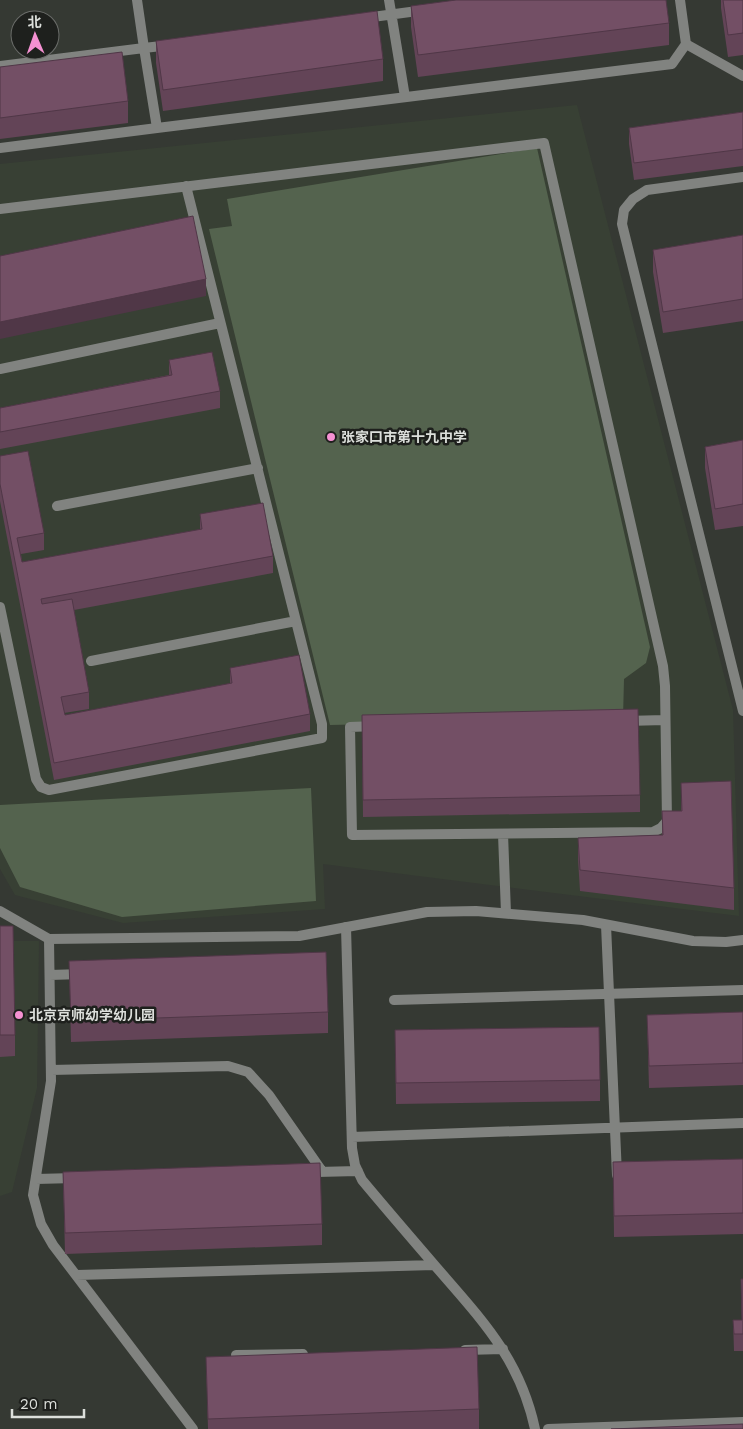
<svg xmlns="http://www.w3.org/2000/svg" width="743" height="1429" font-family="'Work Sans','Noto Sans SC',sans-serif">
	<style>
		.built { fill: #384034 }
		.green { fill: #54634e }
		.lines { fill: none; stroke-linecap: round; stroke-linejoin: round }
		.service { stroke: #818380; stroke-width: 10 }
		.minor { stroke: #818380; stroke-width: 10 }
		.tertiary { stroke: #818380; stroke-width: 10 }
		.wall { fill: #634457 }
		.shaded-wall { fill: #503747 }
		.building { fill: #734f65; stroke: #503747 }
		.poi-dot { fill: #f591d2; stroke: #1e201d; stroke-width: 2 }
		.labels { text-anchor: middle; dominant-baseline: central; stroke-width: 5; stroke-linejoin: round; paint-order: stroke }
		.poi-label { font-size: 14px; font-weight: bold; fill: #dcdfdb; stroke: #1e201d; text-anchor: start }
	</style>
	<rect width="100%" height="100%" fill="#353933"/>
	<path class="built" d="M577 105 733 710 739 916 323 864 325 909 123 923 15 895 0 869V164Z
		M0 941H39L37 1088 12 1192 0 1196Z"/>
	<path class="green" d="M537 148 650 647 646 663 624 679 623 718 330 725 209 229 232 226 227 199Z
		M311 788 316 901 122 917 20 887 0 848V805Z"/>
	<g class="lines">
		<path class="service" d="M0 209 544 143 663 666 665 686 667 821 661 828 653 832 352 835 350 727 376 726
			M0 369 220 323
			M57 506 258 468
			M0 607 36 779 41 787 49 790 322 738V724L186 186
			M91 661 296 621
			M625 721 665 720
			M503 834 506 913"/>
		<path class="minor" d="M389 0 405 97
			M680 0 686 44 743 76
			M365 18 425 10
			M170 45 144 48 157 128 672 64 686 44
			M0 66 144 48 137 0
			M0 148 157 128
			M743 177 647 190 633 199 624 210 622 224 743 711
			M606 925 617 1175
			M346 927 352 1148 355 1165 362 1180C387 1210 412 1239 437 1268 482 1320 520 1359 535 1429
			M49 939 51 1081 33 1195 41 1224 53 1245 193 1429
			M50 975 82 974
			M394 1000 743 990
			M51 1070 228 1066 248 1072 269 1095 322 1171
			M352 1137 743 1123
			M317 1172 358 1171
			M36 1179 75 1178
			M77 1275 434 1265
			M465 1350 503 1349
			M236 1355 303 1354
			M548 1429 743 1422"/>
		<path class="tertiary" d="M0 911 49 939 299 936 427 912 476 911 583 920 693 941 726 942 743 940"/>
	</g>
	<path class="wall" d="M721 0H743V55L728 57 721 8Z
		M411 6 669 23V45L418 77 411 27Z
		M156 41 383 59V81L163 111 156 63Z
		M0 67 128 101V123L0 139Z
		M743 112V166L634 180 629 144V128Z
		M743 235V321L663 333 653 272V250Z
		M169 360 220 391V408L0 449V408L169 375Z
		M743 440V526L715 530 705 468V447Z
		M0 456 44 533V550L21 554 22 562 200 530V514L273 556V573L74 610 89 692V709L64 713 65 715 230 684V668L310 714V731L54 780 0 501Z
		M362 715 640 795V812L363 817Z
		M681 783 734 888V910L580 891 578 859V838L662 835V811H681Z
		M0 926 15 1035V1056L0 1057Z
		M69 961 328 1012V1033L71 1042Z
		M743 1012V1085L649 1088 647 1015Z
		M395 1030 600 1080V1101L396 1104Z
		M743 1159V1234L614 1237 613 1162Z
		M63 1172 322 1224V1245L65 1254Z
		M741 1279H743V1351H734L733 1320H742Z
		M206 1357 479 1409V1429H208Z"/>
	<path class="shaded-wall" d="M206 279V296L0 339V322Z"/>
	<path class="building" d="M456 0H666L669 23 418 55 411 6Z
		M723 0H743V33L728 35Z
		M377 11 383 59 163 90 156 41Z
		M122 52 128 101 0 118V67Z
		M743 112V149L634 163 629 128Z
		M193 216 206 279 0 322V256Z
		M743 235V299L663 312 653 250Z
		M212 352 220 391 0 432V408L172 375 169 360Z
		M743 440V504L715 509 705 447Z
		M28 451 44 533 17 538 22 562 202 529 200 514 263 503 273 556 41 599 42 604 72 599 89 692 61 697 65 715 232 683 230 668 299 655 310 714 54 763 0 484V456Z
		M638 709 640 795 363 800 362 715Z
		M731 781 734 888 580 870 578 838 663 835 662 811H682L681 783Z
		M0 926H13L15 1035H0Z
		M326 952 328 1012 71 1021 69 961Z
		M743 1012V1063L649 1066 647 1015Z
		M599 1027 600 1080 396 1083 395 1030Z
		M743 1159V1213L614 1216 613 1162Z
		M320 1163 322 1224 65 1233 63 1172Z
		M741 1279H743V1334H734L733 1320H742Z
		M477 1347 479 1409 208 1419 206 1357Z
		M743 1424V1429H611Z"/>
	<g class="poi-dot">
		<circle cx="331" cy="437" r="5"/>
		<circle cx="19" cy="1015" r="5"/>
	</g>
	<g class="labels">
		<g class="poi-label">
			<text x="341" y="437">张家口市第十九中学</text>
			<text x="29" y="1015">北京京师幼学幼儿园</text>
		</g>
	</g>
	<g transform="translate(35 35) rotate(358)"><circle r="24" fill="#1e201d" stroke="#6a6c69"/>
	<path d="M0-4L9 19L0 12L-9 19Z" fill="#f591d2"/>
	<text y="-8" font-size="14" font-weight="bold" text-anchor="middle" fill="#dcdfdb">北</text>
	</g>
	<path d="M12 1409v8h72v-8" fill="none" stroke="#dcdfdb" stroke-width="2.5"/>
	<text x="20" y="1409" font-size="15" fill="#dcdfdb" stroke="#1e201d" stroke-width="4" paint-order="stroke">20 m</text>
</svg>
